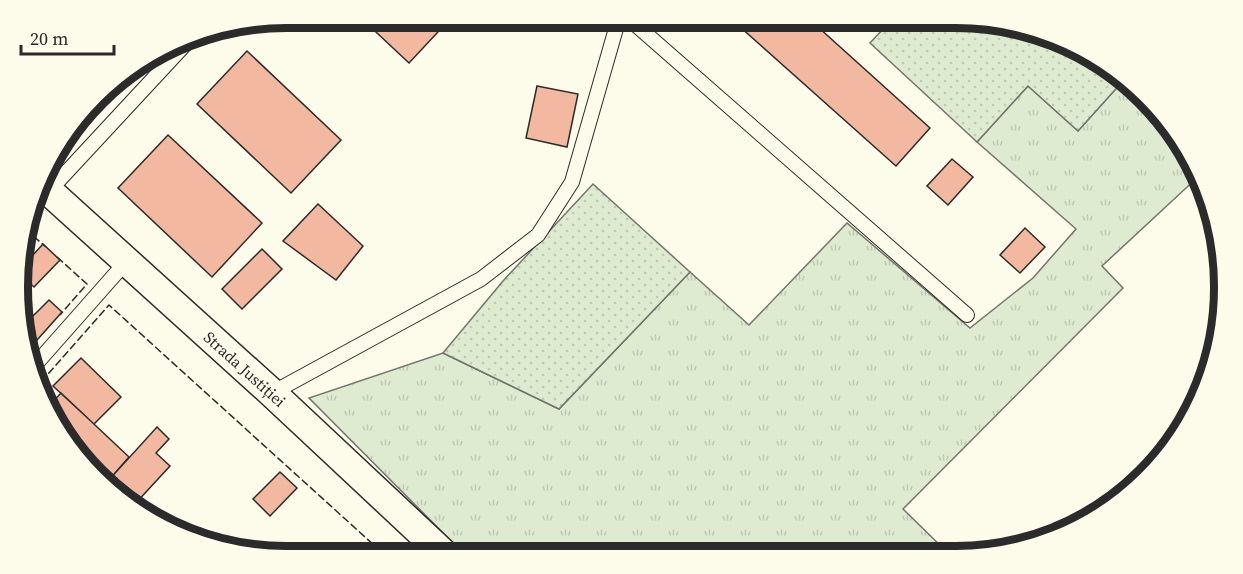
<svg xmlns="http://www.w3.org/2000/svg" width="1243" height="574" font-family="'Source Serif 4',serif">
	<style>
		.grass { fill: url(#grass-tufts); stroke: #74746e; stroke-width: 1.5 }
		.garden { fill: url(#garden-dots); stroke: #74746e; stroke-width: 1.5 }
		.building { fill: #f2b8a0; stroke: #2b2b2b; stroke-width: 1.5 }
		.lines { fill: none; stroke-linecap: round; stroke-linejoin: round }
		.service-casing { stroke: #2b2b2b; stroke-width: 16 }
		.minor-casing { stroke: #2b2b2b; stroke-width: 31 }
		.service { stroke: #fdfbea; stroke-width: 14 }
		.minor { stroke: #fdfbea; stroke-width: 28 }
		.fence { stroke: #2b2b2b; stroke-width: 1.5; stroke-dasharray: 8 3; stroke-linecap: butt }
		.labels { text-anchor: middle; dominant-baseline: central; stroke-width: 4.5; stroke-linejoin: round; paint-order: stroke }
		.street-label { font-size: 16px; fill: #2b2b2b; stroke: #fdfbea }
		.rim { fill: none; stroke: #2b2b2b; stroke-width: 8 }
	</style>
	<defs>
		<pattern id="grass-tufts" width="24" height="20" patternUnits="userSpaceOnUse" patternTransform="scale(1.5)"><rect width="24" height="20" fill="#deebd1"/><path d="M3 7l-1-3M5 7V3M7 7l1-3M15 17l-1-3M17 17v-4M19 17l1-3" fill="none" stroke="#bfcab4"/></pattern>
		<pattern id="garden-dots" width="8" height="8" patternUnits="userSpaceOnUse" patternTransform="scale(1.5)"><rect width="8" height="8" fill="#deebd1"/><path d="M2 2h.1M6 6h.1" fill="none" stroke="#bfcab4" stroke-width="1.8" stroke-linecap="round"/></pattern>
	</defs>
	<rect width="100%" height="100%" fill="#fdfbea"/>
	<path class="grass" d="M1123 81 1146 97 1199 176 1102 266 1123 288 903 509 949 554 465 555 309 398 443 353 559 409 690 272 749 325 847 223 970 328 1033 278 1076 229 977 142 1028 86 1078 131Z"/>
	<path class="garden" d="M874 18H956L1059 38 1123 81 1078 131 1028 86 977 142 870 43 885 27Z
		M593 184 690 272 559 409 443 353 503 281Z"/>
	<path class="building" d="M361 18H451L409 63Z
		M730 18H808L930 128 896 166Z
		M247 51 341 140 291 193 197 104Z
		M113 83 119 88 62 149 59 146Z
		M537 86 578 94 567 147 526 138Z
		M168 135 262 223 212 277 118 188Z
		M952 159 973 177 948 205 927 186Z
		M318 204 363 246 336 280 283 241Z
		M1025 228 1045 247 1020 273 1000 255Z
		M43 244 60 260 34 287 22 276V267Z
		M262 249 282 269 242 309 222 289Z
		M49 300 62 312 29 349 20 322 21 317 27 322Z
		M81 358 121 397 94 424 53 386Z
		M61 393 129 457 108 481 100 473 98 475 54 421 49 406Z
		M157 427 169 439 156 453 170 466 134 505 109 489 98 475 100 473 108 481Z
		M280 472 297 488 270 516 253 499Z"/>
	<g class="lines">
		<g class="service-casing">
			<path id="service" d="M628 18 967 315
				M49 191 192 37
				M35 365 126 262
				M272 393 481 279 538 235 572 182 619 18"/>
		</g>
		<g class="minor-casing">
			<path id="minor" d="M42 185 272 393 445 555"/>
		</g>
		<use href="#service" class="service"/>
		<use href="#minor" class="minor"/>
		<path class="fence" d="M25 229 46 247
			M57 257 87 284 60 315
			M41 382 109 305 386 556"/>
	</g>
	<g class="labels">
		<g class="street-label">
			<text transform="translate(245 369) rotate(42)">Strada Justiției</text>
		</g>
	</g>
	<path d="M0 0H1243V574H0ZM286 28H956A258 258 0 0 1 1214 286V288A258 258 0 0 1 956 546H286A258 258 0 0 1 28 288V286A258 258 0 0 1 286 28Z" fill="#fdfbea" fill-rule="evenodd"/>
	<path class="rim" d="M286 28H956A258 258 0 0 1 1214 286V288A258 258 0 0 1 956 546H286A258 258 0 0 1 28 288V286A258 258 0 0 1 286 28Z"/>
	<path d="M21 45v9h93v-9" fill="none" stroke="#2b2b2b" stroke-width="3"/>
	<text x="30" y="45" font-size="18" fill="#2b2b2b" stroke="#fdfbea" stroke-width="4.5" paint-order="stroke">20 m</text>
</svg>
